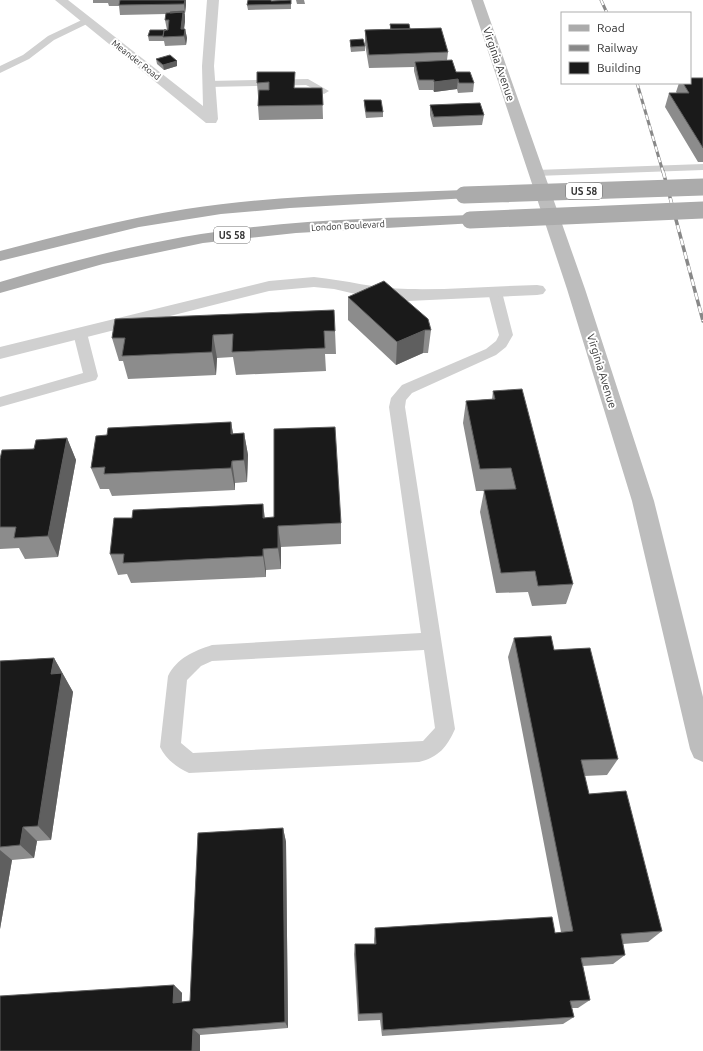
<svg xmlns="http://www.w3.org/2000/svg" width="703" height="1051" font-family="Ubuntu,sans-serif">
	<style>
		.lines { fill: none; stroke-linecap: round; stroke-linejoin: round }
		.lane { fill: #d0d0d0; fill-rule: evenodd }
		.street { fill: #d0d0d0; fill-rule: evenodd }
		.secondary { fill: #bdbdbd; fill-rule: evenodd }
		.primary { fill: #ababab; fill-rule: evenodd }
		.rail-far1-casing { stroke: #888; stroke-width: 3 }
		.rail-casing { stroke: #888; stroke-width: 3.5 }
		.rail-far1 { stroke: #fff; stroke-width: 2; stroke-dasharray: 5.5; stroke-linecap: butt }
		.rail { stroke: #fff; stroke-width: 2.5; stroke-dasharray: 7; stroke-linecap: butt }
		.primary-bridge { stroke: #ababab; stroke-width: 17 }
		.wall { fill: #8c8c8c }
		.shaded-wall { fill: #5f5f5f }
		.building { fill: #1a1a1a; stroke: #5f5f5f }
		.labels { text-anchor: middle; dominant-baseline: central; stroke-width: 4; stroke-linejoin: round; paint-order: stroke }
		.far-street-label { font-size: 9px; fill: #333; stroke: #fff }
		.shield { fill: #fff; stroke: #707070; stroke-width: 1 }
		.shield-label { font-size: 10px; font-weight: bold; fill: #333 }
		.street-label { font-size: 11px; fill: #333; stroke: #fff }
	</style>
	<rect width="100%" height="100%" fill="#fff"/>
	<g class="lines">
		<path class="lane" d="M86 18 89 19V23L54 40 29 59 0 73V66L23 55 48 36Z
			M308 79 329 91 324 94 306 85 208 87 203 84 208 81Z
			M703 164V170L536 176 530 173 536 170Z
			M495 288 500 289 502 292 513 335 506 347 496 355 412 393 406 400 405 407 455 729C447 747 439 757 419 762L189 773C177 768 165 758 160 747L168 676C177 658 194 651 212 645L421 633 389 407 391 398 402 385 486 349 496 341 499 335 488 292 490 289ZM424 650 435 728 423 741 193 753 181 743 187 680 201 666 212 661Z
			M80 328 85 330 87 333 98 376 96 380 0 407V397L83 373 73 333 75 330Z"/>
		<path class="street" d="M55 0H68L203 106 202 66 207 0H219L214 66 218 119 216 123H206Z
			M314 277C346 280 376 289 408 289 451 290 494 286 537 285L543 286 546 290 543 294 537 295 408 301 377 299 334 289 314 287 269 291 0 359V347L269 281Z"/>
		<path class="secondary" d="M471 0H483L585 289 654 501 703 697V762L694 758 690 749 632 501 567 289Z"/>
		<path class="primary" d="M464 190 469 192 472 195 469 198 290 208 221 214 139 227 0 261V251C62 235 123 219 186 209 278 195 371 194 464 190Z
			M470 215 476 217 478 220 476 223 296 233 203 243 103 264 0 293V282C77 259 156 239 237 229 314 219 392 218 470 215Z"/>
		<g class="rail-far1-casing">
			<path id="rail-far1" d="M601 0 607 13
				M637 83 663 172"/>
		</g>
		<g class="rail-casing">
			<path id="rail" d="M663 171 703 321"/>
		</g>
		<use href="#rail-far1" class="rail-far1"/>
		<use href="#rail" class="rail"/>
		<path class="primary-bridge" d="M464 195 703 187
			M470 220 703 210"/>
	</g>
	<path class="wall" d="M93 0H186V5L185 13H184L185 16 184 29H185L187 38 186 45 165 46 164 41H149L148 36 168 30H167L165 20 166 14 120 15 119 6H109L108 3H93Z
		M291 0V9L248 10 247 5 271 1Z
		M296 0H304L305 4H297Z
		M390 24 410 29 448 52 447 60 456 72 474 83 473 92 458 93 457 89 434 92 433 90H419L414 71V67L369 68 365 44V30L390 29Z
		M350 40 365 46V51L351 52 350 45Z
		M156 59 177 61V66L164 70 157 64Z
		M257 72 295 88H322L323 119 259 120 258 106V96L257 83Z
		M703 78V162H698L665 107 669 93H677L676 92 679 83H690Z
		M364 100 383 112V117L366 118 364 105Z
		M430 105 484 115 482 125 433 127 430 115Z
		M348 297 431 330 428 353H423L396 365 348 320Z
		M335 331 336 354H325L326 371 236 375 233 357 217 358 216 375 128 379 123 361H119L112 338Z
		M493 391 573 584 566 604 532 606 528 592 496 593 480 512 484 491H476L463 423 466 401 492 399Z
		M231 422 233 434 244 433 248 455 247 482 235 483V490L112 496 109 489H100L91 468 107 435Z
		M67 438 76 460 58 557 25 559 19 548 0 549V459Z
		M265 518 341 523V544L281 547V569L266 570V577L131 583 127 574 118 575 110 554Z
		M514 638 554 650 618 759 607 775 584 776 589 794 662 931 648 942 623 944 625 955 613 964 583 966 590 1000 578 1008H572L574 1017 563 1024 382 1036 380 1020 358 1021 354 954 355 944H374V939L375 928 555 933 561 932 508 657Z
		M54 658 73 692 51 840 37 841 34 858 12 860 0 929V661Z
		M283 828 286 842 288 1028 200 1035V1051H0L174 985 182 993V1002L190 1001Z"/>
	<path class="shaded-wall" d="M185 0H186V5L185 13 184 4Z
		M184 11 185 16V22L183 36 181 29 183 12Z
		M185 29 187 38 186 45 184 36Z
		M177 61V66L164 70 163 65Z
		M458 79 457 89 434 92V82Z
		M425 330 423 353 396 365 397 342Z
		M213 335 217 358 216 375 212 352Z
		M231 422 235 445 231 434Z
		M244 433 248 455 247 482 244 460Z
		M67 438 76 460 58 557 48 536Z
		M232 461 235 483V490L231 468Z
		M263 504 266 526 263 518Z
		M278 526 281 547V569L278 548Z
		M263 549 266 570V577L263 556Z
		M54 658 73 692 51 840 38 826 51 674Z
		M23 827 37 841 34 858 20 845Z
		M283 828 286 842 288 1028 285 1022Z
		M0 850 12 860 0 929Z
		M174 985 182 993 181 1010 173 1003Z
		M193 1029 200 1035V1051H192Z"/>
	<path class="building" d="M120 0H185L184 4 119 5Z
		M248 0H271V1L291 0V4L247 5Z
		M184 11V15L183 12 170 13V12Z
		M183 12 181 29H185L184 36 163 37 164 30H168L169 20H165L166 13Z
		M390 24H409L410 29H391Z
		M441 28 448 52 369 55 365 30Z
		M150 30H166H164L163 36H148Z
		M363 39 365 46 351 47 350 40Z
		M170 55 177 61 163 65 156 59Z
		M452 60 456 72H470L474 83H459L458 79 434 82V80H419L415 62Z
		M257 72H295L294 88H322L323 105 258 106 259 90H269V82L257 83Z
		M690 78H703V148L669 93H689L683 83H690Z
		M364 100H381L383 112H366Z
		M480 103 484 115 434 117 430 105Z
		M384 281 428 319 431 330H425L397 342 348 297Z
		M334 310 335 331H324L325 348 232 352 233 334 213 335 212 352 122 356 125 338H112L115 319Z
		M522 389 573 584 538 586 535 571 501 573 484 490 516 489 511 468 480 469 466 401 495 399 493 391Z
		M231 422V434L244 433V460L232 461 231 468 104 474 105 467 91 468 96 436 107 435 108 428Z
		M335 427 341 523 278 526V548L263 549V556L123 563 124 554H110L114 518H132L133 510 263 504V518L274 517V429Z
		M67 438 48 536 14 538 16 527H0V459L2 450 34 449 36 440Z
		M551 636 554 650 590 648 618 759 581 760 589 794 626 791 662 931 621 934 625 955 581 958 590 1000 570 1001 574 1017 383 1030 382 1013 359 1014 355 944H376L375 928 552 917 555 933 573 931 514 638Z
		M54 658 51 674 62 673 38 826 23 827 20 845 0 847V661Z
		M283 828 285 1022 193 1029 192 1051H0V996L174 985 173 1003 190 1001 198 833Z"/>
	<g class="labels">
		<g class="far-street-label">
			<text transform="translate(136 60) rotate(38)">Meander Road</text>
			<text transform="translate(348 226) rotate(-3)">London Boulevard</text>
		</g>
		<g class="shield">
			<rect x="566" y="183" width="36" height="16" rx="3"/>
			<rect x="214" y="227" width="36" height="16" rx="3"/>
		</g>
		<g class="shield-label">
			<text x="584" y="191">US 58</text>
			<text x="232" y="235">US 58</text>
		</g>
		<g class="street-label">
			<text transform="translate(499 64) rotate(71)">Virginia Avenue</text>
			<text transform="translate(602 371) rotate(73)">Virginia Avenue</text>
		</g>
	</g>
	<rect x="561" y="12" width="130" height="72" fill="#ffffff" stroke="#adadad"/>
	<rect x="569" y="25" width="20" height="6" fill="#ababab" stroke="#adadad"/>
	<text x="597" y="32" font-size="12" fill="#333333">Road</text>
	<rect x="569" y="45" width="20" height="6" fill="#888888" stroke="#adadad"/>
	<text x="597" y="52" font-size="12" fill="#333333">Railway</text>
	<rect x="569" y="62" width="20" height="12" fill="#1a1a1a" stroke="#adadad"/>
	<text x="597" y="72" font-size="12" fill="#333333">Building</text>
</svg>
